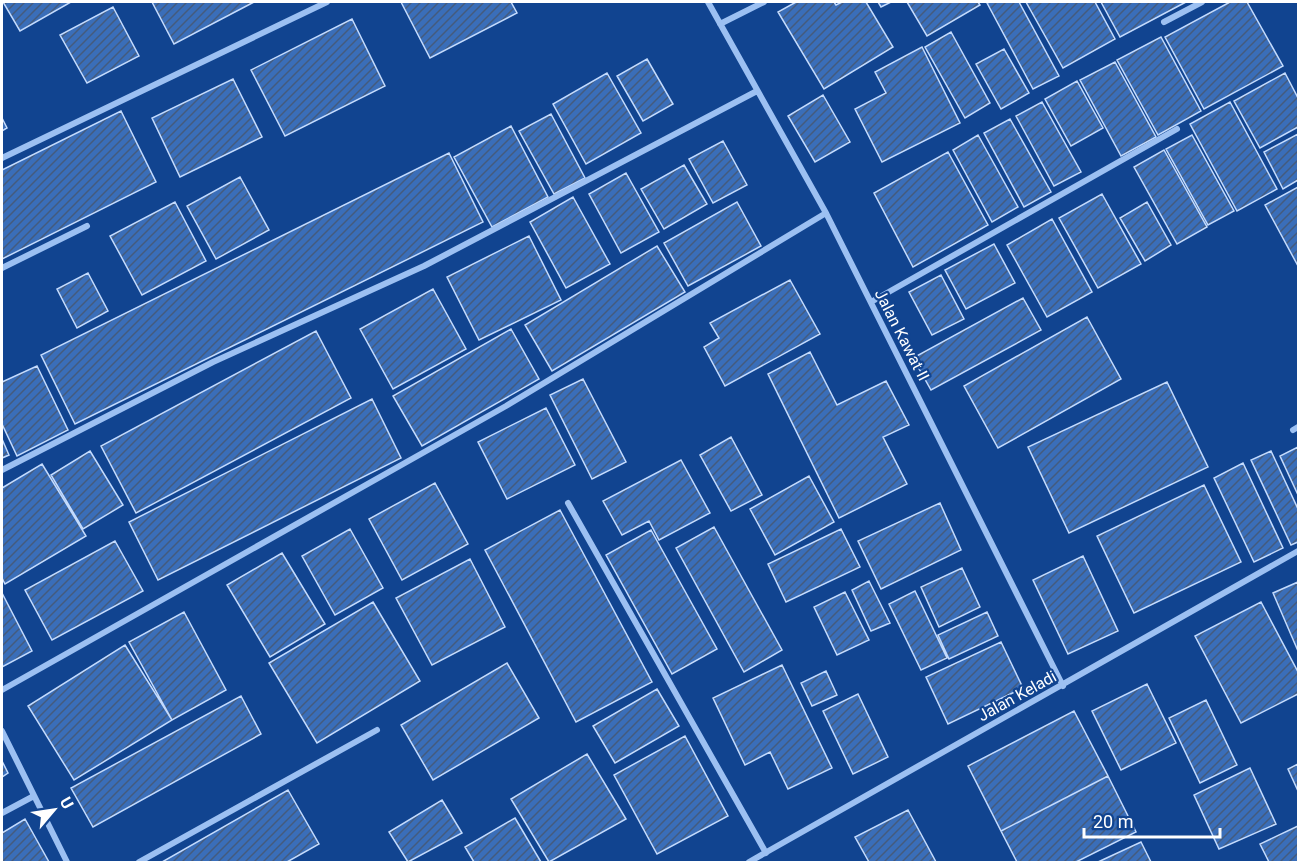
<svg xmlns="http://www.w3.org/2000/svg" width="1300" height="864" font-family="Roboto,sans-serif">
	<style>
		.building { fill: url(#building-hatch); stroke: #c4dbfd; stroke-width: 1.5 }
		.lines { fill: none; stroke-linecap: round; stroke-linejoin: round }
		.street { stroke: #9cc0f2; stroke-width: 6 }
		.labels { text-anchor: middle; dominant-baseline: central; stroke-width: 4.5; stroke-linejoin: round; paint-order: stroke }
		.street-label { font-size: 16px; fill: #fff; stroke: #114490 }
	</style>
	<defs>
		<pattern id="building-hatch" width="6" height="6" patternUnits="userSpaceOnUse" patternTransform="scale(1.5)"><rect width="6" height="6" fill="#3a6eb9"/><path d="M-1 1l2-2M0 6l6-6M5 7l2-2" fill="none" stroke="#445b7d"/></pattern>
	</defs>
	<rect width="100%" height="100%" fill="#114490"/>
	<path class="building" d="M3 2H71L20 31Z
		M152 2H254L174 44Z
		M401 2H511L517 13 430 58Z
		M796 2H834L836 5 842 2H866L893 47 824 89 778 12Z
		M878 2H891L881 7Z
		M907 2H978L980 5 927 36Z
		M990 2H1019L1059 76 1033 89 987 3Z
		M1026 2H1095L1115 39 1063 68Z
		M1101 2H1186L1120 37Z
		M1230 2H1247L1283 66 1204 109 1165 37Z
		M113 7 139 56 87 83 60 35Z
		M352 19 385 86 285 136 251 70Z
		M951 32 990 103 965 118 925 47Z
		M1161 37 1201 111 1158 135 1117 60Z
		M922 47 960 123 882 162 855 109 886 93 875 72Z
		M1004 49 1029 93 1001 109 976 64Z
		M647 59 673 104 643 121 617 76Z
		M1115 62 1156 137 1121 156 1080 80Z
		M607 73 641 133 586 164 553 104Z
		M1285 73 1298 98V127L1260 148 1234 101Z
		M233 79 262 137 180 177 152 118Z
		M1077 81 1103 128 1071 146 1045 99Z
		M823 95 850 142 815 162 788 116Z
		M1042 102 1081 172 1054 186 1016 116Z
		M1230 102 1277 189 1237 211 1190 124Z
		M121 111 156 182 2 259V170Z
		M551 114 585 178 554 194 519 131Z
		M2 118 7 128 2 131Z
		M1010 119 1051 192 1024 207 984 133Z
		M511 126 548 197 492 227 454 157Z
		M1298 134V180L1283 189 1264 152Z
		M978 135 1018 207 992 222 953 150Z
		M1192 135 1234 211 1208 225 1166 149Z
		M723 141 747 185 713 203 689 159Z
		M1164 150 1207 227 1177 244 1134 167Z
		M948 152 988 225 913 267 874 193Z
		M449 153 483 222 75 424 41 355Z
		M684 165 707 204 664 229 641 189Z
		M626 173 659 232 621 253 589 194Z
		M240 177 269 230 216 259 187 206Z
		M1298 187V266L1265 205Z
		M1102 194 1141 264 1098 288 1059 218Z
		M573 197 610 264 566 288 530 222Z
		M175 202 206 261 142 295 110 236Z
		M737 202 761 246 688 286 664 243Z
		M1147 202 1171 245 1145 261 1120 218Z
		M1052 219 1092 292 1047 317 1007 245Z
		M529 236 561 300 479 340 447 277Z
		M994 244 1015 283 966 309 945 270Z
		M657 246 685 292 552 371 525 325Z
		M88 273 108 311 77 328 57 289Z
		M941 275 964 319 932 335 909 292Z
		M790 280 820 334 725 386 704 347 719 338 710 323Z
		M433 289 466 349 393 389 360 329Z
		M1023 298 1041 330 931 390 913 358Z
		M1087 317 1121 379 998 448 964 386Z
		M511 329 539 379 422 446 393 396Z
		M316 331 351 398 136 513 101 446Z
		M810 352 837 405 886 381 909 425 883 437 907 484 839 518 768 374Z
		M37 366 68 430 17 456 2 424V382Z
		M583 379 626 462 592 479 550 395Z
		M1167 382 1208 467 1069 533 1028 447Z
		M372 399 401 458 158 580 129 522Z
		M546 408 575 465 507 499 478 442Z
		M731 437 762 495 731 511 700 455Z
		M2 439 9 455 2 458Z
		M1298 447V495L1280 456Z
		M90 451 123 505 83 529 51 475Z
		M1271 451 1298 509V542L1291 545 1251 460Z
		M681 460 710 513 659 540 649 521 622 535 603 501Z
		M1243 463 1283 548 1254 562 1214 478Z
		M42 464 86 536 5 584 2 578V488Z
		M809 476 834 522 775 555 750 509Z
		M435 483 468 544 402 580 369 519Z
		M1204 485 1241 562 1134 613 1097 536Z
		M940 503 961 550 881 589 858 541Z
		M560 510 652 682 576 722 485 550Z
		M714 527 782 650 744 672 676 548Z
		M350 529 383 588 335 615 302 556Z
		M841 529 860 567 786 602 768 564Z
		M651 530 717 649 672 674 606 555Z
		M115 541 143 591 52 640 25 590Z
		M282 553 325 624 270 657 227 585Z
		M1083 556 1118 631 1068 654 1033 580Z
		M470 559 505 627 432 665 396 598Z
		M962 568 980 607 939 627 921 587Z
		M869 581 890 623 871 631 852 590Z
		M1298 582V651L1273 593Z
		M915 591 947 658 921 670 889 604Z
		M845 592 869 640 837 655 814 607Z
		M2 593 32 651 2 667Z
		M373 602 420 681 317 743 269 663Z
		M1261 602 1298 672V694L1241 723 1195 636Z
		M184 612 226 690 172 720 129 642Z
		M987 612 998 636 949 659 938 635Z
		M1001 642 1023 688 948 724 926 677Z
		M125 645 172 720 74 780 28 706Z
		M507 663 539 718 433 780 401 725Z
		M782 665 832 768 788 789 770 752 745 765 713 698Z
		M826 671 837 695 812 706 801 683Z
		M1147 684 1176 743 1121 770 1092 711Z
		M657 689 679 726 615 763 593 726Z
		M858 694 888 757 853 774 823 711Z
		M241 696 261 734 93 827 71 788Z
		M1206 700 1237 765 1200 783 1169 718Z
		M1074 711 1108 776 1001 831 968 766Z
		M685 736 728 816 657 854 614 775Z
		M587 754 626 819 549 862 511 799Z
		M2 761 8 773 2 777Z
		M1298 764V791L1288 769Z
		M1250 768 1276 824 1219 849 1194 795Z
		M1108 776 1136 832 1076 862H1017L1001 831Z
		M288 790 319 844 287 862H162Z
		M442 800 462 833 408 862 389 832Z
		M908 810 936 862H869L855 837Z
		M515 818 541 862H474L465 847Z
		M25 819 49 862H2V833Z
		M1298 826V862H1269L1260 844Z
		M1141 842 1151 862H1098Z"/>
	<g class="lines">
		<path class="street" d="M708 2 826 213 1063 686
			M1164 22 1202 2
			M720 24 764 2
			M2 158 327 2
			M2 268 87 226
			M871 302 1177 129
			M1293 430 1298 427
			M2 470 213 362 424 266 757 91
			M568 503 766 853
			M2 690 506 406 826 213
			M2 731 67 862
			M2 813 32 797
			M139 862 377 730
			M749 862 1298 551"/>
	</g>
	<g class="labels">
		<g class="street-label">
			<text transform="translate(902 335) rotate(63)">Jalan Kawat II</text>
			<text transform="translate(1017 696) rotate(-29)">Jalan Keladi</text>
		</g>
	</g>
	<rect width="1300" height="864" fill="none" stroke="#ffffff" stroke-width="6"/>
	<g transform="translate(54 810) rotate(61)" stroke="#114490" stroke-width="4.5" paint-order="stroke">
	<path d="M0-4.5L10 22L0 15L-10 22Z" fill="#ffffff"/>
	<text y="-9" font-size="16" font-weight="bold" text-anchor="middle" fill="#ffffff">U</text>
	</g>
	<path d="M1084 828v9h136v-9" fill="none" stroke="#ffffff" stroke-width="3"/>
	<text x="1093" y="828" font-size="18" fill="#ffffff" stroke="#114490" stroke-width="4.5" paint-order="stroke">20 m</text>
</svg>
